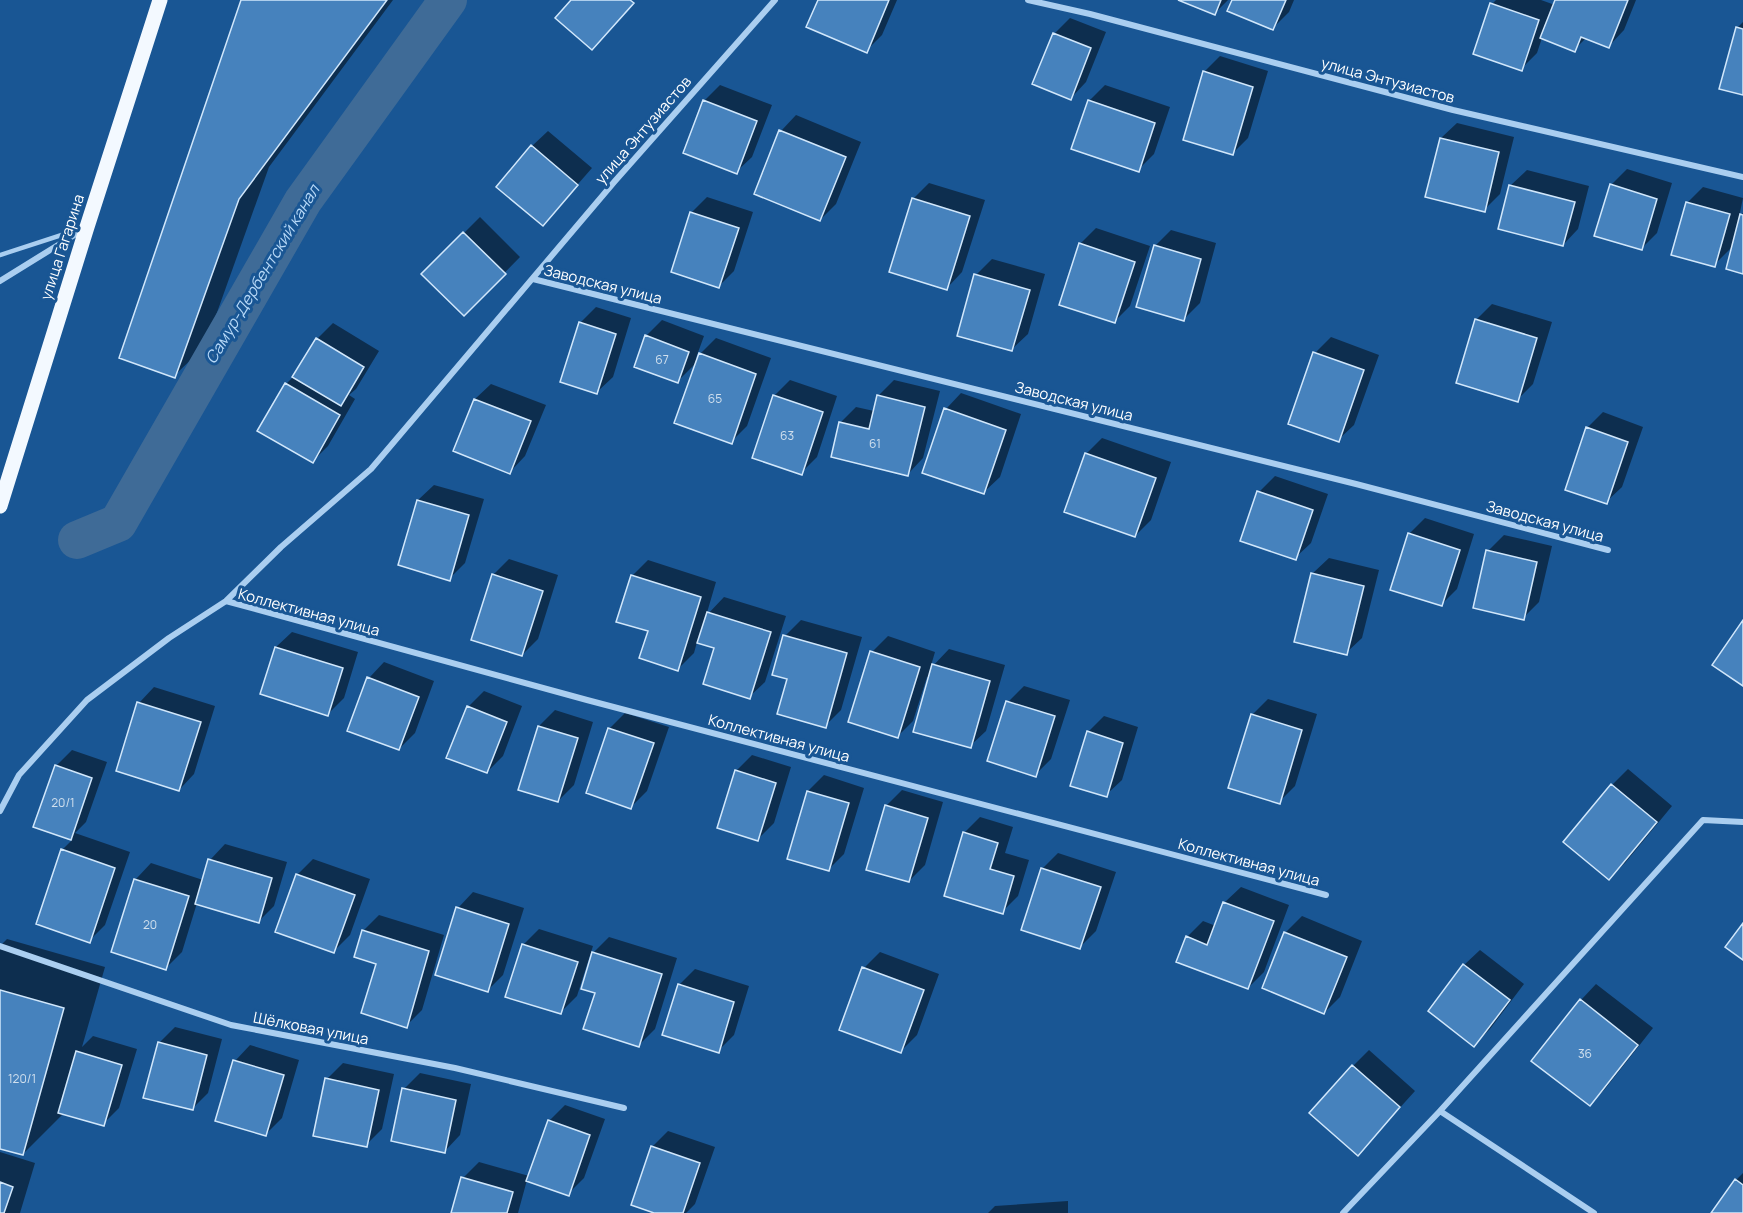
<svg xmlns="http://www.w3.org/2000/svg" width="1743" height="1213" font-family="Manrope,sans-serif">
	<style>
		.shadow { fill: #0007 }
		.lines { fill: none; stroke-linecap: round; stroke-linejoin: round }
		.canal { stroke: #3f6b97; stroke-width: 38 }
		.building { fill: #4682bd; stroke: #d1e7fb; stroke-width: 1.5 }
		.service { stroke: #aacef0; stroke-width: 4.5 }
		.minor { stroke: #aacef0; stroke-width: 6 }
		.primary { stroke: #f3f9ff; stroke-width: 15 }
		.labels { text-anchor: middle; dominant-baseline: central; stroke-width: 6; stroke-linejoin: round; paint-order: stroke }
		.number-label { font-size: 12px; fill: #d1e0ee }
		.street-label { font-size: 15px; fill: #fff; stroke: #195694 }
		.water-label { font-size: 16px; font-style: italic; fill: #b7d8f7; stroke: #195694 }
	</style>
	<rect width="100%" height="100%" fill="#195694"/>
	<path class="shadow" d="M243 0H393L269 167 205 346 174 376Z
		M819 0H897L882 35 866 51Z
		M1182 0H1228L1215 13Z
		M1233 0H1294L1289 12 1273 28Z
		M1496 0H1541L1555 5 1557 0H1636L1624 30 1609 46 1587 37 1574 50 1542 38 1537 53 1521 69 1492 4Z
		M1070 18 1106 32 1086 82 1071 98 1054 34Z
		M1743 22V93L1737 28Z
		M1220 56 1268 71 1248 138 1233 153 1204 72Z
		M720 85 772 105 752 157 736 172 704 101Z
		M1105 85 1170 107 1154 154 1138 170 1089 101Z
		M796 115 861 142 836 204 820 220 781 131Z
		M1457 123 1514 137 1500 194 1484 210 1441 138Z
		M548 131 592 168 543 224 532 146Z
		M1627 169 1672 183 1657 233 1641 249 1611 185Z
		M1527 170 1589 186 1578 229 1563 245 1500 228 1511 185Z
		M929 183 985 200 962 272 947 288 913 199Z
		M1703 187 1743 198 1739 217 1743 213V272L1733 246 1714 265 1687 203Z
		M707 197 753 212 734 271 718 287 691 213Z
		M480 217 520 257 464 314 423 274Z
		M1096 228 1150 246 1130 306 1114 322 1080 244Z
		M1171 230 1216 243 1200 303 1184 319 1155 246Z
		M992 259 1045 274 1028 334 1012 349 976 275Z
		M1492 304 1552 322 1533 384 1517 400 1476 320Z
		M596 307 631 318 613 377 597 392 580 323Z
		M662 320 704 336 696 358 716 338 771 358 747 426 731 442 697 362 678 381 646 336Z
		M333 323 379 351 356 389 349 395 355 399 328 446 312 462 286 384 295 375 317 339Z
		M1331 337 1379 355 1354 425 1338 440 1315 353Z
		M790 380 837 396 817 457 801 473 774 396Z
		M894 380 940 391 923 458 908 474 841 422 856 407 874 411 878 396Z
		M491 384 546 405 525 456 510 472 475 399Z
		M961 393 1021 414 1000 477 984 492 946 409Z
		M1603 412 1643 427 1622 487 1606 502 1587 428Z
		M1102 438 1171 462 1151 520 1135 536 1086 454Z
		M1275 476 1328 494 1311 543 1295 558 1259 492Z
		M434 485 484 499 465 563 449 579 418 500Z
		M1425 518 1474 534 1457 589 1441 605 1409 534Z
		M1504 535 1552 546 1539 602 1523 618 1488 551Z
		M1329 558 1379 570 1362 638 1346 653 1313 573Z
		M509 559 558 575 538 639 522 655 493 575Z
		M648 560 716 582 706 616 724 597 786 616 765 682 749 697 716 647 697 642 694 653 678 669 650 630 632 576Z
		M801 620 862 637 841 710 825 726 789 678 785 636Z
		M292 632 358 652 344 698 328 714 276 647Z
		M888 636 935 652 930 669 949 649 1005 665 986 731 970 746 930 678 927 677 913 721 897 737 872 652Z
		M384 662 434 681 415 733 399 749 369 678Z
		M1024 686 1070 700 1051 759 1035 775 1008 702Z
		M154 687 215 706 194 774 179 790 139 703Z
		M484 691 522 706 503 756 487 772 468 707Z
		M1268 699 1317 714 1295 786 1279 802 1252 715Z
		M555 710 593 722 574 785 558 801 520 789 539 726Z
		M625 713 669 727 647 791 631 807 609 729Z
		M1104 716 1138 727 1122 780 1106 795 1088 732Z
		M72 750 107 762 86 822 75 833 130 852 105 925 89 941 62 850 73 839 35 826 56 766Z
		M752 755 791 767 774 823 758 839 736 771Z
		M1628 769 1672 806 1625 863 1609 878 1565 842 1612 785Z
		M824 775 864 788 844 854 828 870 788 858 808 791Z
		M902 790 943 802 925 865 909 881 886 806Z
		M980 817 1013 827 1005 853 1029 860 1018 896 1002 912 964 833Z
		M225 844 287 862 274 906 258 922 197 903 182 952 166 968 113 951 136 879 151 863 203 880 210 860Z
		M1058 853 1116 872 1096 931 1080 947 1042 869Z
		M313 859 370 879 350 935 334 951 277 931 298 874Z
		M1241 887 1289 905 1264 972 1248 988 1187 937 1203 921 1216 926 1225 902Z
		M473 892 524 908 503 975 487 991 458 908Z
		M379 915 444 935 422 1010 406 1026 363 931Z
		M1302 916 1362 941 1340 997 1324 1013 1264 988 1286 932Z
		M539 929 593 946 577 996 561 1012 523 945Z
		M609 937 677 958 655 1029 639 1045 597 992 593 953Z
		M7 939 105 967 82 1047 93 1036 137 1049 119 1108 103 1124 64 1113 23 1154 0 1147V946Z
		M1480 950 1524 984 1490 1029 1474 1045 1464 965Z
		M880 952 939 974 917 1035 901 1051 864 968Z
		M695 969 749 986 734 1035 718 1051 679 985Z
		M1596 984 1653 1028 1605 1089 1590 1104 1581 1000Z
		M175 1027 222 1039 208 1093 192 1109 159 1043Z
		M250 1045 299 1060 282 1118 266 1134 235 1061Z
		M1369 1050 1415 1091 1358 1154 1353 1066Z
		M343 1063 394 1074 382 1129 366 1145 327 1079Z
		M420 1073 471 1084 460 1135 445 1151 404 1089Z
		M565 1105 605 1119 584 1178 568 1194 527 1180 518 1213H453L463 1178 479 1162 529 1176 549 1121Z
		M668 1131 715 1147 695 1204 686 1213H659L652 1147Z
		M0 1152 35 1163 20 1213H0Z
		M1743 1173V1213H1713L1736 1180Z
		M1068 1201V1213H988L995 1206Z"/>
	<g class="lines">
		<path class="canal" d="M77 540 118 523 303 201 448 0"/>
	</g>
	<path class="building" d="M241 0H387L239 199 175 378 119 358Z
		M571 0H630L634 3 592 50 555 18Z
		M818 0H889L867 53 806 27Z
		M1178 0H1221L1215 15Z
		M1232 0H1286L1273 30 1227 11Z
		M1555 0H1628L1609 48 1581 37 1575 52 1540 38Z
		M1490 3 1539 20 1522 71 1473 54Z
		M1736 27 1743 29V95L1719 89Z
		M1053 33 1091 48 1071 100 1032 84Z
		M1203 71 1253 87 1233 155 1183 140Z
		M703 100 757 121 737 174 683 153Z
		M1088 100 1155 123 1139 172 1071 149Z
		M779 130 846 157 820 221 754 194Z
		M1440 138 1499 152 1485 212 1425 197Z
		M531 145 578 185 543 226 496 187Z
		M1610 184 1657 199 1642 250 1594 236Z
		M1509 185 1575 202 1563 246 1498 229Z
		M912 198 970 216 947 290 889 272Z
		M1686 202 1730 214 1715 267 1671 255Z
		M690 212 739 228 719 288 671 272Z
		M1740 214 1743 215V274L1726 269Z
		M463 232 506 274 464 316 421 274Z
		M1079 243 1135 262 1115 323 1059 305Z
		M1154 245 1201 259 1184 321 1136 307Z
		M974 274 1030 290 1012 351 957 336Z
		M1475 319 1537 338 1518 402 1456 383Z
		M579 322 616 334 597 394 560 382Z
		M645 335 689 352 678 383 634 367Z
		M316 338 364 367 341 406 292 377Z
		M1313 352 1364 370 1339 442 1288 424Z
		M699 353 756 374 732 444 674 423Z
		M285 383 340 415 313 463 257 431Z
		M773 395 823 412 802 475 752 458Z
		M877 395 925 407 908 476 831 457 839 422 869 429Z
		M474 399 531 421 510 474 453 451Z
		M944 408 1006 430 984 494 922 473Z
		M1586 427 1628 442 1607 504 1565 490Z
		M1085 453 1156 478 1135 537 1064 512Z
		M1257 491 1313 510 1296 560 1240 541Z
		M417 500 469 515 450 581 398 565Z
		M1408 533 1460 550 1442 606 1390 590Z
		M1486 550 1537 562 1524 620 1473 608Z
		M1311 573 1364 586 1347 655 1294 642Z
		M492 574 543 591 522 656 471 640Z
		M631 575 701 597 678 671 639 658 648 631 616 622Z
		M707 612 771 632 750 699 703 684 714 648 697 643Z
		M1743 620V686L1712 665Z
		M783 635 847 653 826 728 777 714 787 679 772 675Z
		M275 647 343 668 328 716 260 694Z
		M870 651 920 667 898 738 848 722Z
		M932 664 990 681 971 748 913 732Z
		M367 677 419 697 399 750 347 731Z
		M1006 701 1055 716 1036 777 987 761Z
		M137 702 201 722 179 791 116 771Z
		M467 706 507 722 487 773 446 758Z
		M1251 714 1302 730 1280 804 1228 788Z
		M538 726 578 738 558 802 518 790Z
		M608 728 654 743 631 809 586 793Z
		M1087 731 1123 743 1107 797 1070 786Z
		M55 765 92 778 71 840 33 827Z
		M735 770 776 783 758 841 717 828Z
		M1611 784 1657 822 1609 880 1563 842Z
		M807 791 849 803 829 871 787 859Z
		M885 805 928 818 909 882 866 870Z
		M963 832 998 843 990 869 1014 876 1003 914 944 896Z
		M61 849 115 868 90 943 36 924Z
		M208 859 272 878 259 923 195 904Z
		M1041 868 1101 887 1080 949 1021 930Z
		M296 874 355 895 334 953 275 932Z
		M134 879 189 896 166 970 111 952Z
		M1223 902 1274 921 1248 989 1176 962 1186 936 1207 945Z
		M456 907 509 924 488 992 435 975Z
		M1743 923V960L1725 947Z
		M362 930 429 951 407 1028 361 1013 376 964 354 957Z
		M1284 932 1347 957 1324 1014 1262 988Z
		M522 944 578 962 561 1014 505 997Z
		M592 952 662 974 639 1047 583 1029 595 993 581 989Z
		M1463 964 1510 1000 1474 1047 1428 1011Z
		M862 967 924 990 901 1053 839 1030Z
		M678 984 734 1002 719 1053 662 1035Z
		M0 990 64 1008 23 1155 0 1149Z
		M1580 999 1638 1045 1590 1106 1531 1061Z
		M158 1042 207 1055 193 1110 143 1098Z
		M76 1051 122 1065 104 1126 58 1113Z
		M233 1060 284 1075 266 1136 215 1121Z
		M1352 1065 1400 1107 1358 1156 1309 1113Z
		M325 1078 379 1090 367 1147 313 1136Z
		M402 1088 456 1100 445 1153 391 1141Z
		M548 1120 590 1135 569 1196 526 1181Z
		M651 1146 700 1163 683 1213H654L631 1205Z
		M461 1177 513 1192 507 1213H451Z
		M1735 1179 1743 1185V1213H1711Z
		M0 1182 13 1187 4 1213H0Z"/>
	<g class="lines">
		<path class="service" d="M0 255 80 229"/>
		<path class="minor" d="M1028 0 1090 14 1453 110 1743 177
			M533 279 1356 484 1608 550
			M0 281 84 229
			M226 601 587 700 1326 895
			M0 811 19 775 87 700 169 638 226 601 281 547 371 469 615 181 775 0
			M0 946 231 1025 455 1068 624 1108
			M1440 1111 1594 1213
			M1343 1213 1440 1111 1703 820 1743 822"/>
		<path class="primary" d="M0 506 87 227 160 0"/>
	</g>
	<g class="labels">
		<g class="number-label">
			<text x="662" y="359">67</text>
			<text x="715" y="398">65</text>
			<text x="787" y="435">63</text>
			<text x="875" y="443">61</text>
			<text x="63" y="802">20/1</text>
			<text x="150" y="924">20</text>
			<text x="1585" y="1053">36</text>
			<text x="22" y="1078">120/1</text>
		</g>
		<g class="street-label">
			<text transform="translate(1388 80) rotate(15)">улица Энтузиастов</text>
			<text transform="translate(643 130) rotate(-49)">улица Энтузиастов</text>
			<text transform="translate(62 247) rotate(-72)">улица Гагарина</text>
			<text transform="translate(603 284) rotate(14)">Заводская улица</text>
			<text transform="translate(1074 401) rotate(14)">Заводская улица</text>
			<text transform="translate(1545 521) rotate(15)">Заводская улица</text>
			<text transform="translate(309 612) rotate(15)">Коллективная улица</text>
			<text transform="translate(779 738) rotate(15)">Коллективная улица</text>
			<text transform="translate(1249 862) rotate(15)">Коллективная улица</text>
			<text transform="translate(311 1028) rotate(11)">Шёлковая улица</text>
		</g>
		<g class="water-label">
			<text transform="translate(262 274) rotate(-59)">Самур-Дербентский канал</text>
		</g>
	</g>
</svg>
